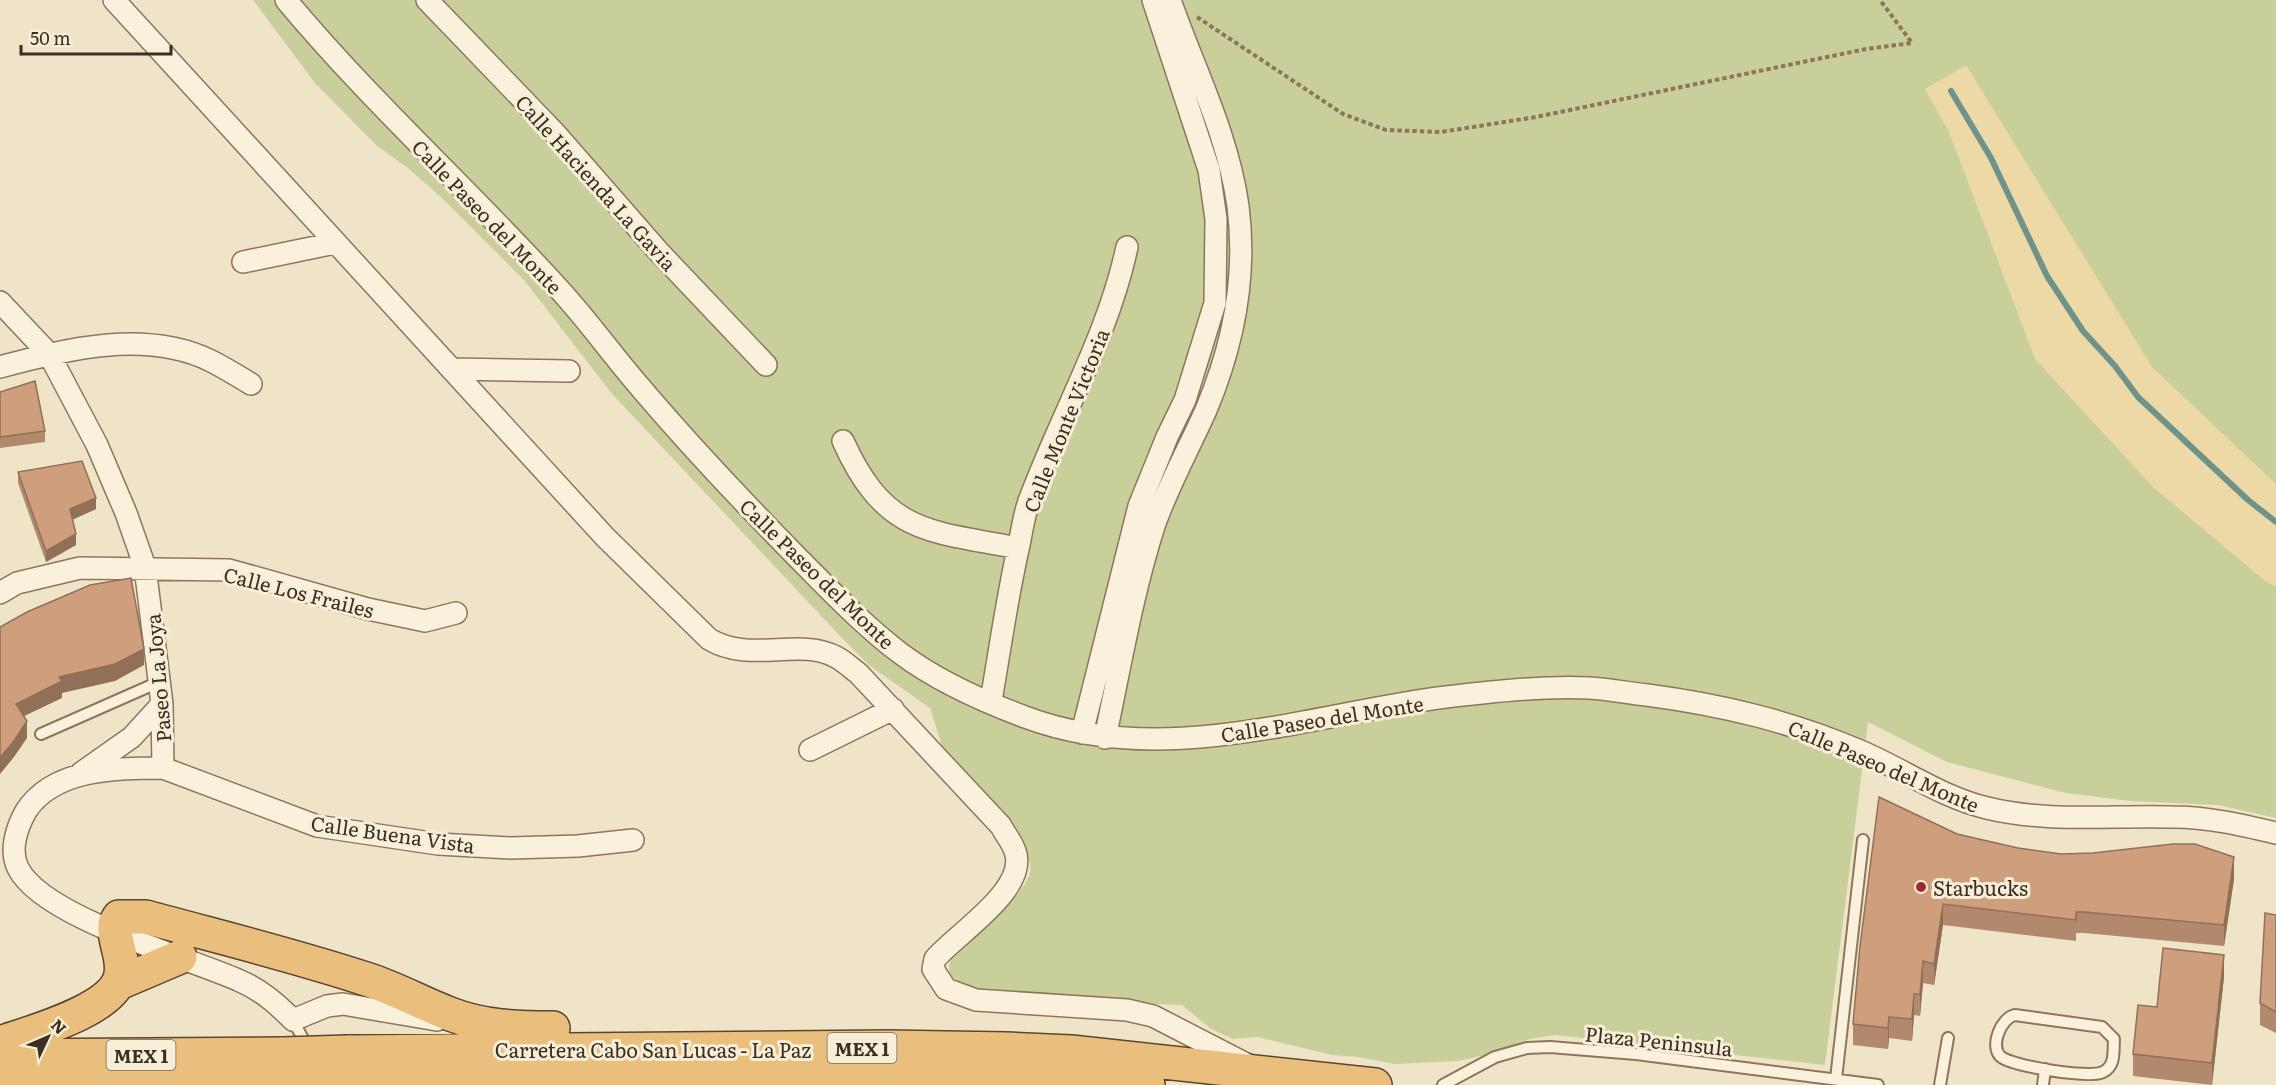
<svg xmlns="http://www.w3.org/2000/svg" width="2276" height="1085" font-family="Literata,serif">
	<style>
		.green { fill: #c9cf9b }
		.sand { fill: #ecd9a5 }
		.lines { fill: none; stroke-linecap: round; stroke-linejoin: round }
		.stream { stroke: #6f938a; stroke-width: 6 }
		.service-casing { stroke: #8d765c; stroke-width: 14 }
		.minor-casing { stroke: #8d765c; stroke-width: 24 }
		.trunk-casing { stroke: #5b4430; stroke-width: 36 }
		.path { stroke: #8d765c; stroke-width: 4; stroke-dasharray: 4.5 3; stroke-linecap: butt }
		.service { stroke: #faf1dc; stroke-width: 10 }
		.minor { stroke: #faf1dc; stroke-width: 21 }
		.trunk { stroke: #eabe7c; stroke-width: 33 }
		.trunk-bridge-casing { stroke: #5b4430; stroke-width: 36; stroke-linecap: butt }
		.trunk-bridge { stroke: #eabe7c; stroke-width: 33 }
		.wall { fill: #b2896c }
		.shaded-wall { fill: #916f58 }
		.building { fill: #cf9f7d; stroke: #916f58; stroke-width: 1.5 }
		.poi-dot { fill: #9e2a2b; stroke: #f7eed8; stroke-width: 2 }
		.labels { text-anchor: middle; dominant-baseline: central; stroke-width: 6; stroke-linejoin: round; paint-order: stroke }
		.shield { fill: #f7eed8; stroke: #756857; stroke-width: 1.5 }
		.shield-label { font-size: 18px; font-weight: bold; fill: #3d2e20 }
		.street-label { font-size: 20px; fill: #3d2e20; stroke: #f7eed8 }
		.poi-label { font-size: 20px; fill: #3d2e20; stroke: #f7eed8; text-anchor: start }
	</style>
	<rect width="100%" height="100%" fill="#f0e4c8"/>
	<path class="green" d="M253 0H2276V818L2218 805 2130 801 2066 793 2031 784 1947 762 1868 722 1825 1065 1555 1035 1530 1039 1494 1053 1458 1061 1395 1064 1358 1057 1332 1055 1258 1037 1233 1039 1211 1029 1182 1005 1026 999 957 986C947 973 947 966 954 952 972 937 1025 895 1030 873 1032 865 1028 856 1025 850L944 752 930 708 870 666 844 640 613 395 524 280 444 200 408 168 377 146 315 83Z"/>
	<path class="sand" d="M1966 65 2152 367 2276 484V587L2264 580 2154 488 2035 359 1949 132 1925 89Z"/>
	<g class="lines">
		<path class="stream" d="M1951 91 1991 158 2047 276 2083 331 2115 366 2138 397 2248 500 2276 522"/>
		<g class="service-casing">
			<path id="service" d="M41 734 159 682
				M2015 1015 2102 1027 2114 1039C2113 1051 2116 1066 2103 1072 2090 1079 2010 1066 2000 1056 1990 1045 2001 1018 2015 1015Z
				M293 1020 303 1039 304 1050
				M1836 1079 1863 840
				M1443 1085 1495 1057 1527 1048 1550 1047 1636 1054 1878 1085
				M1940 1085 1948 1038
				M2043 1085 2045 1069"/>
		</g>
		<g class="minor-casing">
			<path id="minor" d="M114 0 605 537 709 639C750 664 799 637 836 657 844 661 851 668 858 673L1001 826C1005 834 1012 842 1015 851 1029 889 957 933 935 959L933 969 946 989 976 1000 1127 1010 1153 1016 1250 1066
				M286 0C371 102 469 190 558 288 587 319 612 355 640 387 690 446 744 503 798 558 831 591 863 625 900 653 937 681 982 701 1025 717 1161 768 1301 717 1438 698 1486 692 1540 686 1589 688 1608 689 1628 693 1647 695 1722 705 1790 721 1860 751 1903 769 1941 797 1987 808 2049 823 2110 815 2173 817 2208 817 2242 825 2276 833
				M427 0 554 132 658 251 766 365
				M243 262 335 243
				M0 302 49 354 97 445 126 513 145 567 162 704 163 768C117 768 54 768 26 811 17 827 9 850 18 868 42 917 186 957 238 980 260 989 276 1003 293 1020L327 1006 343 1004 437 1020
				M0 367C66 349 146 329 211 361 225 368 238 376 251 384
				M451 369 569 371
				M843 441C885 534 928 531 1018 548
				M0 593 17 583 80 568 229 570 368 609 425 621 456 613
				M991 701C1000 649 1007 597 1019 545 1022 530 1024 515 1029 501 1061 415 1108 336 1127 247
				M1082 733 1139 506 1167 437 1185 400 1215 303 1216 219 1209 170 1153 0
				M1105 738C1120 668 1132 595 1154 526 1168 486 1189 448 1206 410 1233 346 1247 276 1238 206 1228 134 1194 69 1170 0
				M810 750 893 709
				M163 768 317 826 438 844 511 848 578 846 633 840
				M81 773 132 737 162 704"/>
		</g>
		<g class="trunk-casing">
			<path id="trunk" d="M119 983 180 957
				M0 1043C31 1032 116 1010 121 974 124 956 113 940 115 924L119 917H146C219 937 293 955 366 979 395 988 421 1003 450 1014 483 1027 518 1028 553 1028
				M348 1052 887 1047 1007 1049 1071 1052 1375 1085
				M0 1056 283 1054
				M349 1078H689L882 1075 1031 1077 1148 1085
				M0 1084 284 1080"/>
		</g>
		<path class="path" d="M1197 17 1343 114 1386 130 1441 132 1536 117 1866 49 1912 43 1880 0"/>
		<use href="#service" class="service"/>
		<use href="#minor" class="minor"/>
		<use href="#trunk" class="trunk"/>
		<g class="trunk-bridge-casing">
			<path id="trunk-bridge" d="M283 1054 348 1052
				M284 1080 349 1078"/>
		</g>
		<use href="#trunk-bridge" class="trunk-bridge"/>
	</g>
	<path class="wall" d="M0 392 45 431V442L0 448Z
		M18 472 96 509 72 519 76 545 46 562 18 483Z
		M1957 834 2018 848 2061 854 2093 853 2234 879 2224 946 2084 933H2076V941L1943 925 1934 985 1923 983 1920 1016 1914 1015 1912 1041 1889 1038 1888 1049 1853 1045V1024Z
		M2276 915V1033L2260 1025V1003Z
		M2224 977 2212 1085 2133 1076V1054L2157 1007Z"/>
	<path class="shaded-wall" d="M96 498V509L70 521V509Z
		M76 534V545L46 562V551Z
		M144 649V665L115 681 62 693V698L16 720V704L59 677Z
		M27 721V738L14 757 0 774V758Z
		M2234 857V879L2224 946V925Z
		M1943 904V925L1934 985V964Z
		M2224 955V977L2212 1085V1063Z
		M1923 961V983L1920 1016V994Z
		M1914 994V1015L1912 1041V1019Z
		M1889 1017V1038L1888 1049V1028Z"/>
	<path class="building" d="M35 381 45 431 0 437V392Z
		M82 461 96 498 70 509 76 534 46 551 18 472Z
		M131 578 144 649 115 664 59 677 62 681 16 704 27 721 14 741 0 758V627L27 612 90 585Z
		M1879 797 1957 834 2018 848 2061 854 2093 853 2173 844H2195L2234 857 2224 925 2084 912H2076V920L1943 904 1934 964 1923 961 1920 994H1914L1912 1019 1889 1017 1888 1028 1853 1024 1860 946Z
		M2265 913 2276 915V1012L2260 1003Z
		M2163 948 2224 955 2212 1063 2133 1054 2138 1005 2157 1007Z"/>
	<circle class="poi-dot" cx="1921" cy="887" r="6"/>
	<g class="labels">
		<g class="shield">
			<rect x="827.5" y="1033" width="69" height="30" rx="4.5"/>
			<rect x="106.5" y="1040" width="69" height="30" rx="4.5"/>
		</g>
		<g class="shield-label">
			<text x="862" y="1048">MEX 1</text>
			<text x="141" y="1055">MEX 1</text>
		</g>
		<g class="street-label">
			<text transform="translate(597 182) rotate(48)">Calle Hacienda La Gavia</text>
			<text transform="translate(488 216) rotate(46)">Calle Paseo del Monte</text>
			<text transform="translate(1065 420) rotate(-68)">Calle Monte Victoria</text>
			<text transform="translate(818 573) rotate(44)">Calle Paseo del Monte</text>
			<text transform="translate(299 591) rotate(14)">Calle Los Frailes</text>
			<text transform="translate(157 678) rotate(-95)">Paseo La Joya</text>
			<text transform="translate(1322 718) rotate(-9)">Calle Paseo del Monte</text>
			<text transform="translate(1884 765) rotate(23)">Calle Paseo del Monte</text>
			<text transform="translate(393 833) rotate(8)">Calle Buena Vista</text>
			<text transform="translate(1659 1040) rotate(6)">Plaza Peninsula</text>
			<text x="653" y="1049">Carretera Cabo San Lucas - La Paz</text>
		</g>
		<g class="poi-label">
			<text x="1933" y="887">Starbucks</text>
		</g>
	</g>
	<g transform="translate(48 1037) rotate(46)" stroke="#f7eed8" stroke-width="4.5" paint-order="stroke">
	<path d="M0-4.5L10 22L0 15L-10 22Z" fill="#3d2e20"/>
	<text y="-9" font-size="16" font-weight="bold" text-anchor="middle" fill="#3d2e20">N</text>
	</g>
	<path d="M21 45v9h150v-9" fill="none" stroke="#3d2e20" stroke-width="3"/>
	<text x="30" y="45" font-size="18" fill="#3d2e20" stroke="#f7eed8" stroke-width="4.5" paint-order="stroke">50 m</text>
</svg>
